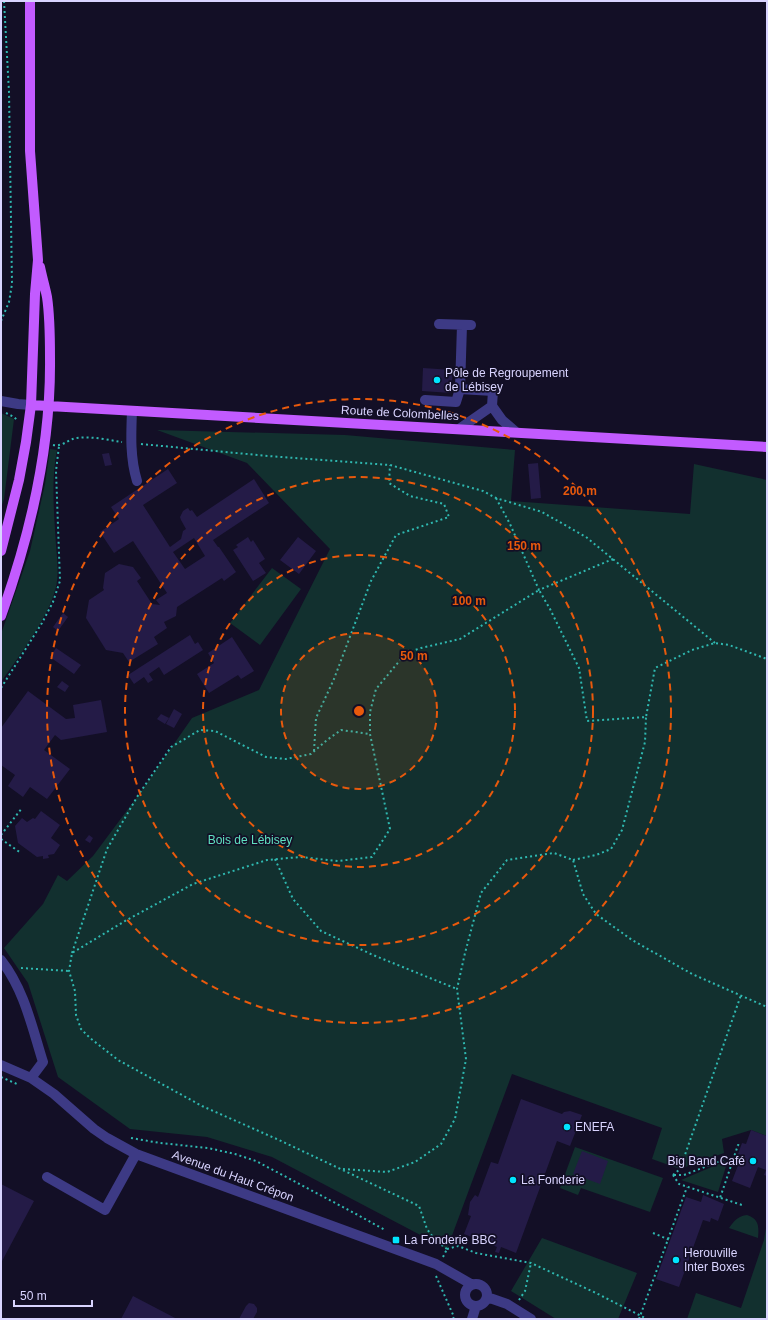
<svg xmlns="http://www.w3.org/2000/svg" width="768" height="1320" font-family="Arial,sans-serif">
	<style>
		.green { fill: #12302f }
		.building { fill: #241b47; fill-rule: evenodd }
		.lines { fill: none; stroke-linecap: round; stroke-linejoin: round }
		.path { stroke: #2fb8b0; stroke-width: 2; stroke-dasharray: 2 3; stroke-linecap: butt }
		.minor { stroke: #3d3a85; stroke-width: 10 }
		.major { stroke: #c25bff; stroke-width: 10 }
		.ring { fill: none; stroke: #e8590c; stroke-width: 2; stroke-dasharray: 7 5 }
		.poi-dot { fill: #00e5ff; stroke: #130f26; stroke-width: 1.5 }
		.labels { text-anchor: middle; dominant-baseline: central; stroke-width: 3.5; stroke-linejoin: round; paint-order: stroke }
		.poi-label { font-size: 12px; fill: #d9d4ff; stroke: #130f26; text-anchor: start }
		.street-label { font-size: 12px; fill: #d9d4ff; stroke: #130f26 }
		.park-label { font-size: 12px; fill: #5fe0c0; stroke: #130f26 }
		.centre { fill: #e8590c; stroke: #130f26; stroke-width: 2 }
		.ring-label { font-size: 12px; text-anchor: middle; font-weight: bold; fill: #e8590c; stroke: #130f26; stroke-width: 3.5; stroke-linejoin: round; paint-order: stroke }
	</style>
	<rect width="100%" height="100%" fill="#130f26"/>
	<path class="green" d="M1 413 14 419 4 499 1 508Z
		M157 430 345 435 515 450 511 501 690 514 694 464 767 480V1136L751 1130 722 1139 724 1153 680 1169 652 1159 662 1128 512 1074 447 1249 272 1157 207 1137 130 1129 58 1077 28 983 4 948 43 904 58 875 67 881 93 856 137 797 192 718 259 690 330 549 247 463Z
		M50 449 57 450C51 480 54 514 56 545 57 558 59 574 56 587 49 617 19 656 1 682V634L30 551 45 484Z
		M272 568 301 589 260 645 230 623Z
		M575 1147 663 1178 650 1212 581 1188 578 1195 560 1188Z
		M728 1160 718 1192 681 1180Z
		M747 1215C759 1219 759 1226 758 1238L729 1228C734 1221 738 1216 747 1215Z
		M767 1222V1319H687L696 1293 741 1308 764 1240Z
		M542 1238 637 1273 618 1319H556L511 1291Z"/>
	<path class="building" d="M423 368 453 370 451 393 422 391Z
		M109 453 112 465 105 466 102 454Z
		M538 463 541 498 531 499 528 464Z
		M168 469 177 483 143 505 170 547 181 539 183 531 186 529 181 520 180 517 183 511 186 509 188 508 190 511 192 510 197 517 254 479 269 503 213 540 218 547H219L236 572 224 581 222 578 177 607 176 616 164 622 167 628 154 637 158 644 129 662 123 653 106 650 86 618 89 600 104 590 103 588 105 573 119 564 133 567 141 578 137 581 152 604 160 605 156 600 167 593 133 541 114 553 100 532 119 519 111 507ZM194 538 205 556 185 569 173 552Z
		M248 537 251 542 253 540 265 559 259 563 266 573 253 581 233 550 238 547 236 545Z
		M298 537 316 551 299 574 280 560Z
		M63 613 68 617 58 631 53 627Z
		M190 635 195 644 198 642 203 650 164 675 159 667 149 674 153 680 148 683 144 677 134 684 128 675Z
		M232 637 254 671 241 679 238 675 209 693 197 674 214 663 208 653Z
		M56 648 81 665 74 674 50 657Z
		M62 681 69 686 65 692 57 687Z
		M28 691 66 719 75 718 73 705 101 700 107 732 61 740 55 735 44 750 70 769 47 799 30 787 23 797 8 786 15 775 1 765V728Z
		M174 709 182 714 174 728 166 724Z
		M161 714 169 718 165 724 157 719Z
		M41 811 60 825 51 838 60 845 54 854 48 855 49 858 43 859V856L37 857 18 843 15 826 22 818 27 822 33 818 35 819Z
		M89 835 93 838 90 843 85 840Z
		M521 1099 562 1114 564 1112 570 1111 582 1115 570 1146 557 1141 516 1253 501 1247 499 1253 495 1252 497 1247 464 1234 471 1216 468 1215 470 1202 475 1195 478 1197 491 1162 498 1164Z
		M751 1130 767 1136V1176L764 1175 766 1170 758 1167 750 1188 732 1181 742 1155 738 1154 742 1143 746 1144Z
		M582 1151 608 1161 600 1184 573 1174Z
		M1 1184 34 1201 1 1263Z
		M703 1195 724 1204 718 1221 711 1218 710 1222 703 1220 679 1287 656 1279 686 1197 701 1202Z
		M133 1296 177 1319H121Z
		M249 1303 254 1304 257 1308V1312L253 1319H239L246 1306Z"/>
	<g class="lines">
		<path class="path" d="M1 321 9 302 12 284 9 92 4 1
			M6 413 14 417 18 421
			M141 444 268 456 390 465 483 491 496 498 542 512 586 537 715 643
			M53 445C63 447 68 439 77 438 92 436 108 440 122 442
			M496 498 510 524 539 590 613 559
			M1 688 42 623 53 602 60 581 56 471 59 446
			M314 751 316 718 334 679 371 581 396 535 449 517 444 504 410 496 389 483 390 465
			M1 835 22 808
			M1 839 21 853
			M275 859 293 899 321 931 373 955 457 989
			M573 860 596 855 611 849 622 830 645 742 646 717
			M72 953 107 849 137 797 171 747 200 730 215 731 266 757 286 759 311 754 327 740 341 730 370 734
			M21 968 69 971
			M1 1077 17 1084V1083
			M131 1138 160 1143 208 1148 235 1154 256 1161 356 1214 385 1230
			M733 1160 738 1145 741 1146
			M343 1169 387 1172 415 1162 441 1144 455 1119 466 1059 457 989 465 953 481 893 507 860 554 853 573 860 583 894 596 914 632 940 692 974 767 1007
			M673 1175 680 1169 741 995
			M673 1175 679 1184 742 1205
			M674 1175H684L728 1158 733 1160 720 1198
			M653 1233 670 1240
			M447 1249 436 1241 427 1229 419 1206 279 1140 202 1106 118 1060 90 1038 81 1029 76 1015 75 991 69 971 72 953 125 921 193 884 267 860 300 857 338 861 372 857 390 829 370 734V712L376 689 406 653 421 648 460 639 539 590 550 609 579 668 587 721 646 717 655 668 692 650 715 643 729 645 767 659
			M447 1249 458 1246 476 1253 531 1263 596 1293 647 1319
			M443 1257 447 1249
			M436 1276 454 1317 453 1319
			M519 1300 525 1291 531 1263
			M639 1319 687 1187"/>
		<path class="minor" d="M439 324 471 325
			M460 389 493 391 492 406 502 420 516 432
			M425 400 456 402 460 389 462 325
			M1 401 18 404 31 405
			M132 411C131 435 130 458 137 481
			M459 429 492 406
			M1 960C24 989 32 1027 43 1062L31 1078
			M1 1065 31 1078 54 1094 94 1129 107 1138 136 1154 436 1264 471 1284
			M47 1177 105 1210 136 1154
			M465 1295a11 11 0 1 1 22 0a11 11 0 1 1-22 0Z
			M487 1297 507 1304 531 1319
			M472 1319 476 1306"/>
		<path class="major" d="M31 405 767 447
			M1 551 19 480 26 442 31 405 35 294 38 260 30 151V1
			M1 616C31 533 51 446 50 358 50 337 50 317 47 297 45 287 42 277 40 267"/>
	</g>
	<circle cx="359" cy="711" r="78" fill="#e8590c" fill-opacity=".12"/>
	<g class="ring">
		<circle cx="359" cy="711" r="78"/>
		<circle cx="359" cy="711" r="156"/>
		<circle cx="359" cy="711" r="234"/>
		<circle cx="359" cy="711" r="312"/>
	</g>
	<g class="poi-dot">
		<circle cx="437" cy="380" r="4"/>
		<circle cx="567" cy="1127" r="4"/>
		<circle cx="753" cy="1161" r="4"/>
		<circle cx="513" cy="1180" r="4"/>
		<rect x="392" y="1236" width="8" height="8" rx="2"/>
		<circle cx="676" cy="1260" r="4"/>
	</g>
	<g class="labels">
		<g class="poi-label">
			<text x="445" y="373">Pôle de Regroupement<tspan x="445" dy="14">de Lébisey</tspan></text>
			<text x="575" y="1127">ENEFA</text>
			<text x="745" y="1161" text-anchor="end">Big Band Café</text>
			<text x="521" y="1180">La Fonderie</text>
			<text x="404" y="1240">La Fonderie BBC</text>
			<text x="684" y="1253">Herouville<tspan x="684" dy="14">Inter Boxes</tspan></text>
		</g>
		<g class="street-label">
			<text transform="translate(400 413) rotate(3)">Route de Colombelles</text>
			<text transform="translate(233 1176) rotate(20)">Avenue du Haut Crépon</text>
		</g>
		<g class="park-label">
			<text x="250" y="840">Bois de Lébisey</text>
		</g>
	</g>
	<circle cx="359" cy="711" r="6" class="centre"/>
	<g class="ring-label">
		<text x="580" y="495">200 m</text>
		<text x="524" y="550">150 m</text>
		<text x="469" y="605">100 m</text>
		<text x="414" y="660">50 m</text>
	</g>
	<rect width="768" height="1320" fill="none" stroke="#d9d4ff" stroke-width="4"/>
	<path d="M14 1300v6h78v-6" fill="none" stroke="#d9d4ff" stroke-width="2"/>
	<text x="20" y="1300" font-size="12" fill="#d9d4ff" stroke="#130f26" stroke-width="3" paint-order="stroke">50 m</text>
</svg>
